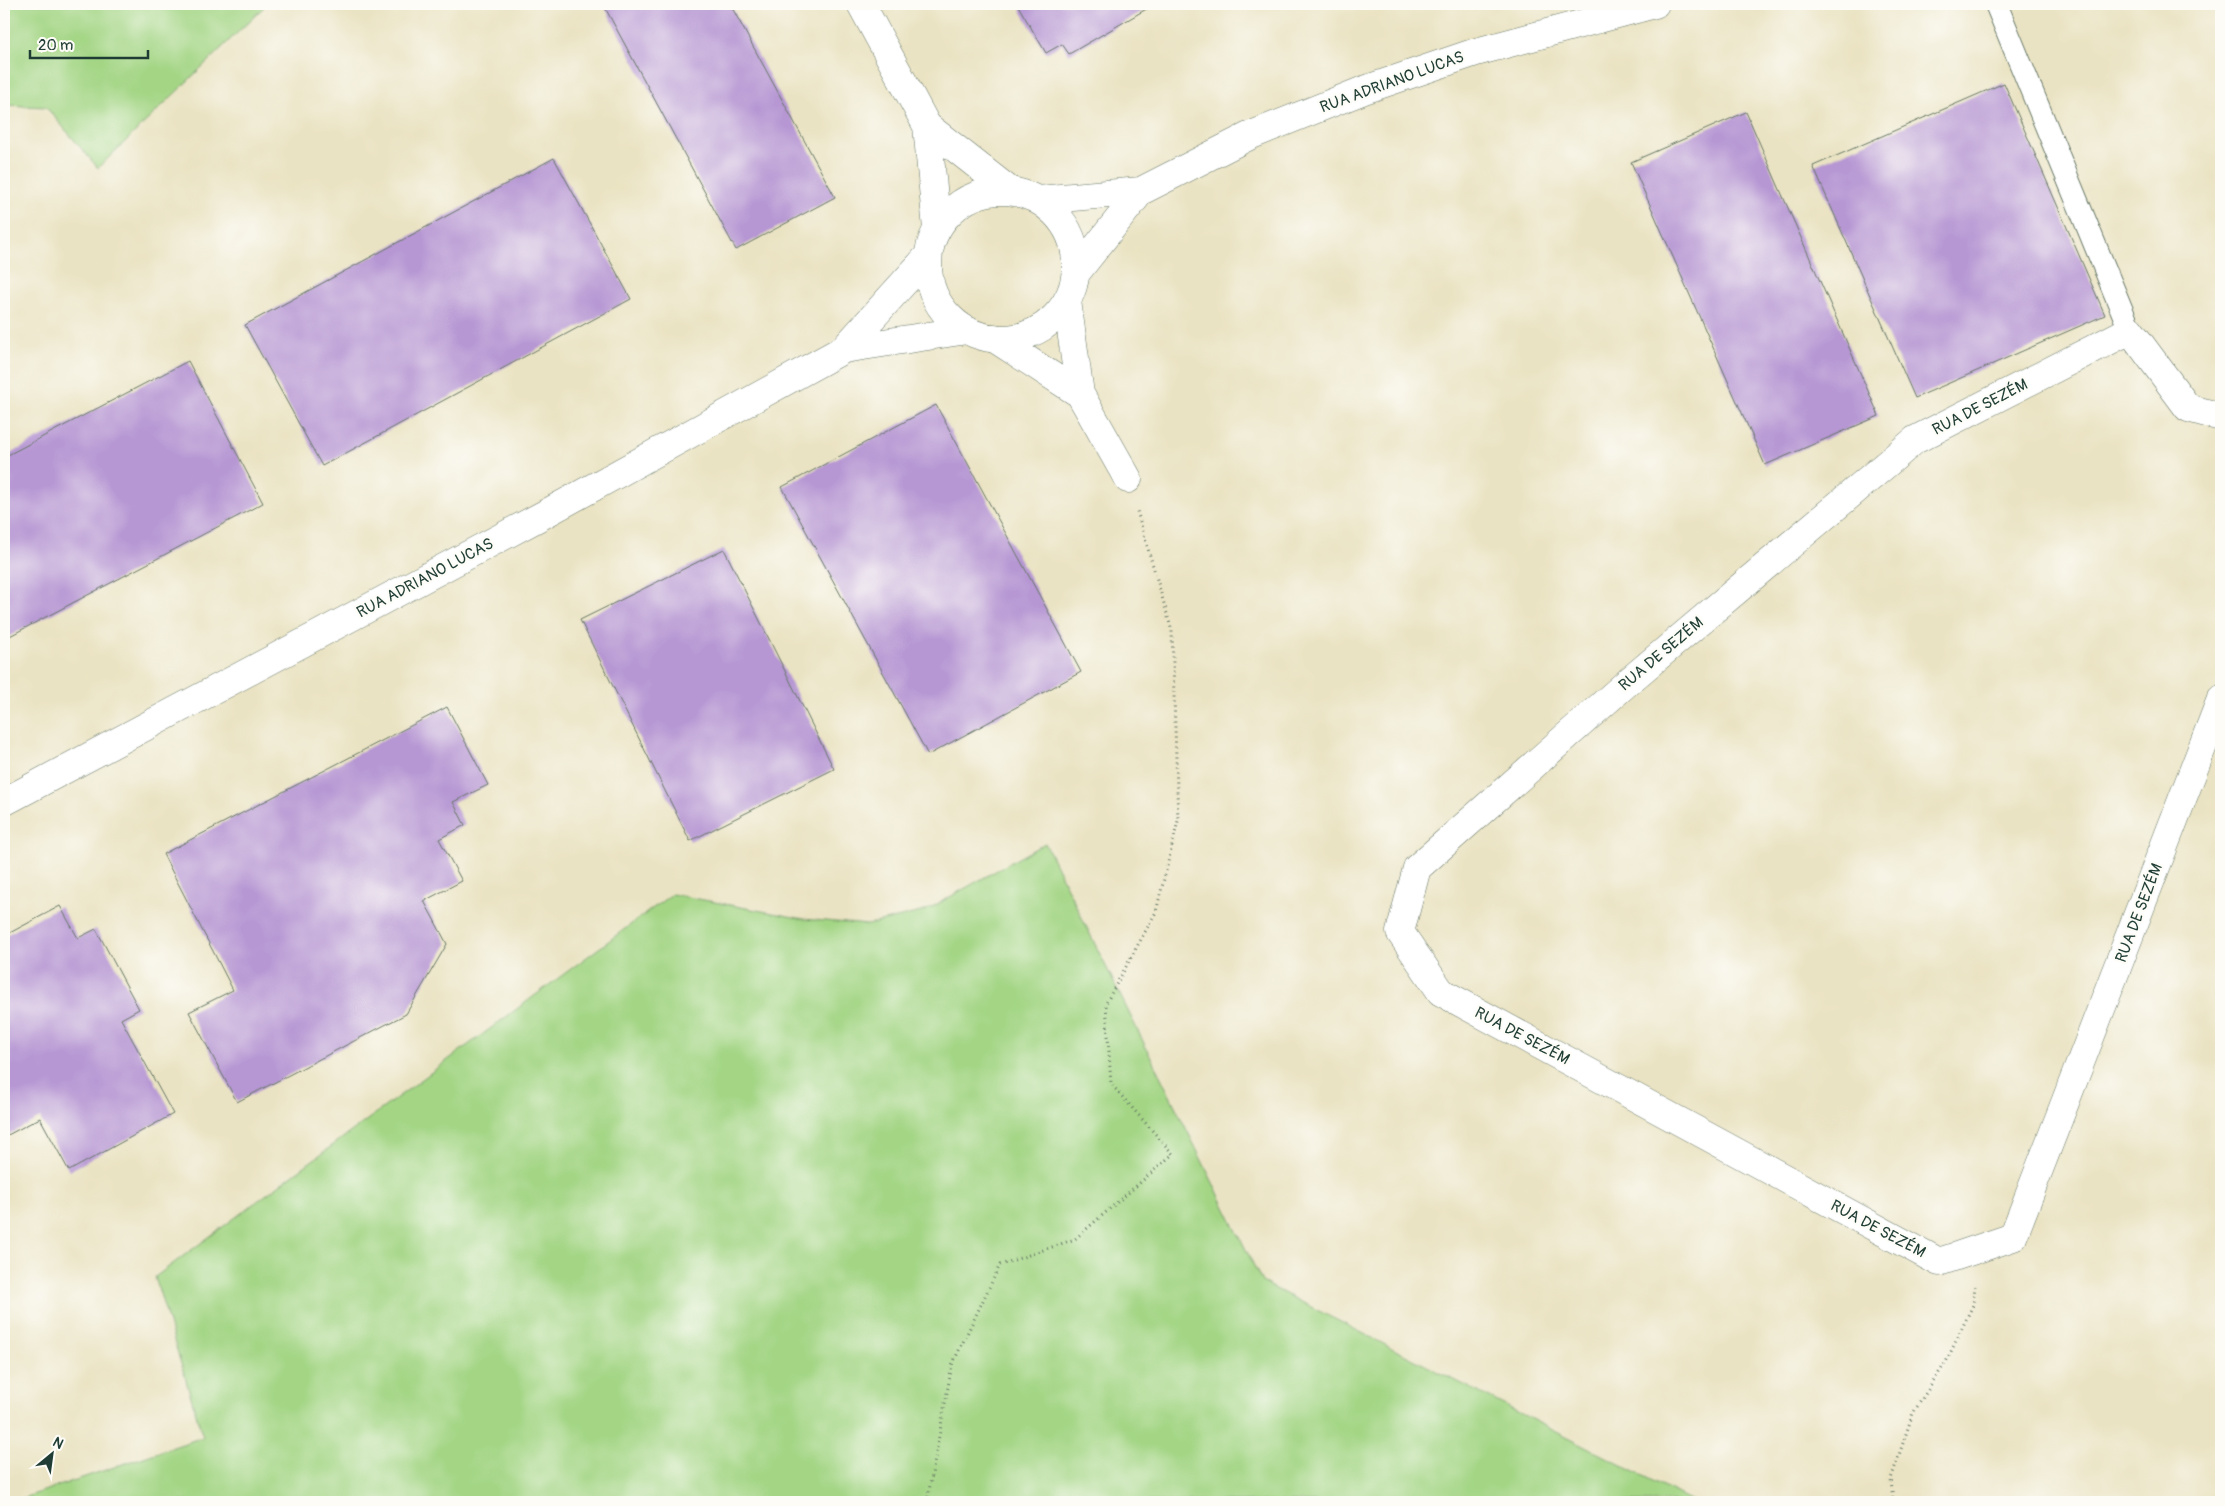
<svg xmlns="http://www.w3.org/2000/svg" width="2225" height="1506" font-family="Pangolin,sans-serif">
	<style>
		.green { fill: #a3d584; stroke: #61895c }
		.building { fill: #b696d3 }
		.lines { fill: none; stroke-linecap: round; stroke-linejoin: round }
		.service-casing { stroke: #676; stroke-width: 24 }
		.minor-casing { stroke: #676; stroke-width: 29 }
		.tertiary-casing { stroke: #676; stroke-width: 29 }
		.path { stroke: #676; stroke-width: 3; stroke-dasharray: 1 4; stroke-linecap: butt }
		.service { stroke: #fff; stroke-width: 22 }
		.minor { stroke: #fff; stroke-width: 28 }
		.tertiary { stroke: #fff; stroke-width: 28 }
		.labels { text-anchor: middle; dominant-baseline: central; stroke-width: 4.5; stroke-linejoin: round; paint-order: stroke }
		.street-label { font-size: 16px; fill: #1f3d34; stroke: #fdfcf7 }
	</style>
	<rect width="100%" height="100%" fill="#fdfcf7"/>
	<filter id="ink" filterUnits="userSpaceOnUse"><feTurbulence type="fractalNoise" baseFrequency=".02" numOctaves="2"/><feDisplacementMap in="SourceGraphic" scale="10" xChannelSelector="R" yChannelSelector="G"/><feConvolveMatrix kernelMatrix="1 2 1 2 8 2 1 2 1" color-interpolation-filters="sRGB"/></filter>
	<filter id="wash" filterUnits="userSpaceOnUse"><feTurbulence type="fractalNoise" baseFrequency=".0096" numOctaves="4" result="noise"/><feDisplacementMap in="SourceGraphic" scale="20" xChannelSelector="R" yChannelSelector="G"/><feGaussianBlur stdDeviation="1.12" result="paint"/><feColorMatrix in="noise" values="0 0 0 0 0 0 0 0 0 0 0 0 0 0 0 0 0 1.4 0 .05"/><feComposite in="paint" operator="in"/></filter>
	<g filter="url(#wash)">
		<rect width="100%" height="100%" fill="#eae3c3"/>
		<path class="green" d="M4 4H267L98 168 46 107 4 105Z
			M1045 843 1262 1282 1694 1502H11L203 1437 155 1277 672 894 804 919 868 925 925 911Z"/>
		<g id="blocks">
			<path class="building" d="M603 4H730L835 197 736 250Z
				M1017 4H1155L1069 54 1062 44 1046 53Z
				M2004 83 2105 315 1915 398 1813 166Z
				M1746 112 1879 416 1765 465 1631 162Z
				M554 158 631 299 322 466 245 325Z
				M188 361 263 503 4 639V457Z
				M936 405 1081 672 928 755 782 487Z
				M724 549 834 769 690 841 580 620Z
				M447 707 488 785 453 802 465 825 439 839 462 881 424 901 447 944 406 1014 237 1102 189 1012 233 990 163 854Z
				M60 906 78 938 96 929 139 1009 121 1019 173 1114 69 1171 40 1118 4 1137V936Z"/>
		</g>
	</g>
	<g filter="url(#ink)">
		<use href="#blocks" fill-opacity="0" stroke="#676" stroke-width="1"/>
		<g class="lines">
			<g class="service-casing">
				<path id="service" d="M1996 4 2130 330"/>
			</g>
			<g class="minor-casing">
				<path id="minor" d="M861 4 927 126 937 229
					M927 126 1010 191
					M1067 301 1080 394 1128 479
					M994 338 1080 394
					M2221 417 2188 408 2130 330 1915 440 1628 682 1417 868 1400 932 1441 992 1939 1262 2013 1237 2221 699"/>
			</g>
			<g class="tertiary-casing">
				<path id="tertiary" d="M928 265a74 74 0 1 1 148 0a74 74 0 1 1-148 0Z
					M1038 200 1141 191 1249 136 1364 90 1476 52 1655 4
					M1076 273 1141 191
					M844 349 967 330
					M4 802 543 515 844 349 928 256"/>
			</g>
			<path class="path" d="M927 1502 952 1365 1000 1265 1075 1239 1173 1154 1111 1084 1106 1003 1156 912 1178 821 1172 631 1137 511
				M1893 1502 1891 1479 1913 1413 1946 1362 1973 1305 1975 1286"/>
			<use href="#service" class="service"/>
			<use href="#minor" class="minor"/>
			<use href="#tertiary" class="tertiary"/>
		</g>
	</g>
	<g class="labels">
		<g class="street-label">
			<text transform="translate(1392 82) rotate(-20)">RUA ADRIANO LUCAS</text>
			<text transform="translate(1980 407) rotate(-27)">RUA DE SEZÉM</text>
			<text transform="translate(425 578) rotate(-28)">RUA ADRIANO LUCAS</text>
			<text transform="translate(1661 654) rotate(-40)">RUA DE SEZÉM</text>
			<text transform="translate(2139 913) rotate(-69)">RUA DE SEZÉM</text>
			<text transform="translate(1522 1036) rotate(28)">RUA DE SEZÉM</text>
			<text transform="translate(1878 1229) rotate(28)">RUA DE SEZÉM</text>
		</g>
	</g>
	<rect width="2225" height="1506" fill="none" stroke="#fdfcf7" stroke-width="20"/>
	<g transform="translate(52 1454) rotate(29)" stroke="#fdfcf7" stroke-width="4" paint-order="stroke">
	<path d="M0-4L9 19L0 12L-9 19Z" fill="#1f3d34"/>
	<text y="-8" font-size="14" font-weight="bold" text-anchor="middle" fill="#1f3d34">N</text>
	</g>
	<path d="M30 50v8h118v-8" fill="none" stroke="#1f3d34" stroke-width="2.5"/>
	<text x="38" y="50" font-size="15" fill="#1f3d34" stroke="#fdfcf7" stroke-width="4" paint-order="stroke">20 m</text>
</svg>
